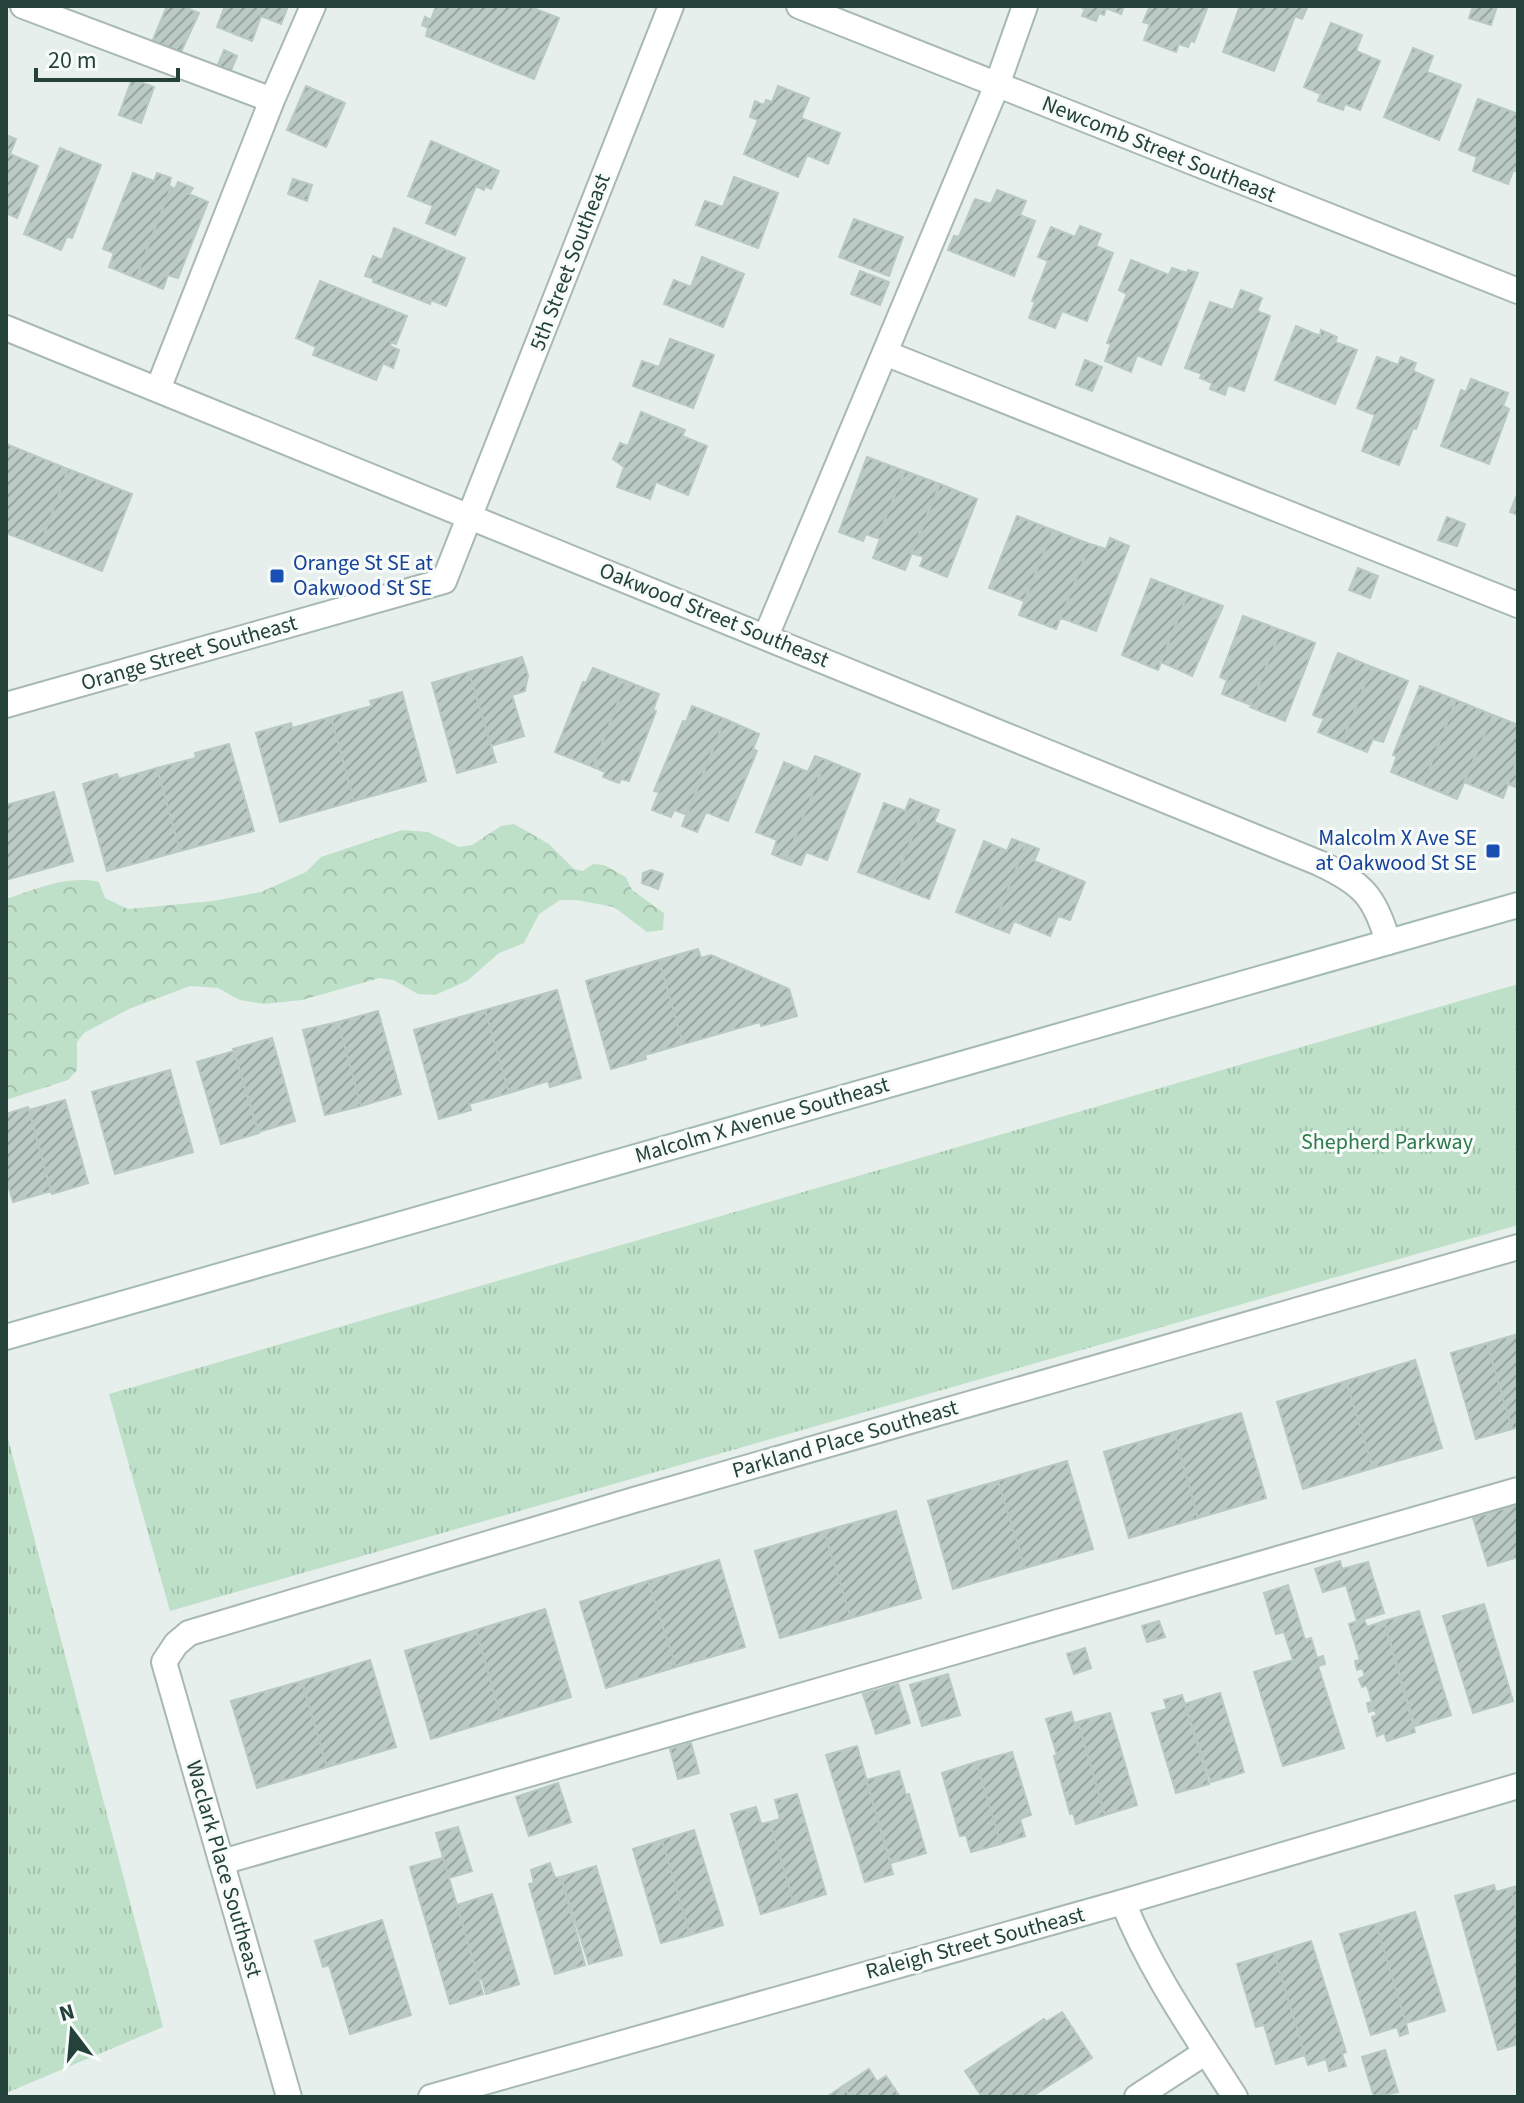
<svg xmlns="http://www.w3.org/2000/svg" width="1524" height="2103" font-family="'Source Sans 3',sans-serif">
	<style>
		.forest { fill: url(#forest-crowns) }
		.park { fill: url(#park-tufts) }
		.building { fill: url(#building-hatch); stroke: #b8c9c2; stroke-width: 2 }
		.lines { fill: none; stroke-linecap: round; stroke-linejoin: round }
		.lane-casing { stroke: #a8b8b2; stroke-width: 28 }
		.street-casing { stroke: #a8b8b2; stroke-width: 28 }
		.secondary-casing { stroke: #a4bbb3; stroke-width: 28 }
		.lane { stroke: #fff; stroke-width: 24 }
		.street { stroke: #fff; stroke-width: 24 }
		.secondary { stroke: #fff; stroke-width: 24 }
		.transit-dot { fill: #1a4fb4; stroke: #f7fbf9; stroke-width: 3 }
		.labels { text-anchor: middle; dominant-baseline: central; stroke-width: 6; stroke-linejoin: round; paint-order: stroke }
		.street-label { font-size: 22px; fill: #24423a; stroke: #f7fbf9 }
		.transit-label { font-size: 22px; fill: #164399; stroke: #f7fbf9; text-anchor: start }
		.park-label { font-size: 22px; fill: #2d7a4b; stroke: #f7fbf9 }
	</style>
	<defs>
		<pattern id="forest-crowns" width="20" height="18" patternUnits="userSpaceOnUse" patternTransform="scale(2)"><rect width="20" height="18" fill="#bfe0c8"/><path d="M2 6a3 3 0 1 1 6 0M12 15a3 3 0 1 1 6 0" fill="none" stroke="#a4c1ad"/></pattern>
		<pattern id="park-tufts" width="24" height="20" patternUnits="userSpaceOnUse" patternTransform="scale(2)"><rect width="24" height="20" fill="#bfe0c8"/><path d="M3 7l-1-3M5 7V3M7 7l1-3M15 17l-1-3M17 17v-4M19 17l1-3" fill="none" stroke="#a4c1ad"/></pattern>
		<pattern id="building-hatch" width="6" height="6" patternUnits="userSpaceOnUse" patternTransform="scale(2)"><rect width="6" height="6" fill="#bbcac4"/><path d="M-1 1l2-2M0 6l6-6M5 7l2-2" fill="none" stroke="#98a6a0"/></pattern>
	</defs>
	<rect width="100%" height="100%" fill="#e6efeb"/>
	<path class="forest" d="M514 824 549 844 574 869 583 871 593 864 604 865 626 877 632 890 664 913 663 930 647 932 614 907 576 900H560L539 914 524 943 499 953 467 981 435 995 418 994 393 980 380 978 302 1000 264 1004 240 1000 218 988 190 986 129 1009 84 1033 77 1042V1070L68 1080 6 1100V899C37 889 67 875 99 882L105 898 128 909 213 901 261 892 306 872 321 857 402 830 428 832 459 847 472 845 501 826Z"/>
	<path class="park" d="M1518 984V1225L170 1611 109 1394Z
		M6 1431 163 2027 6 2093Z"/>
	<path class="building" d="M167 6H182L199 13 180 54 152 42Z
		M225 6H288L281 24 261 16 252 41 217 27Z
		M436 6H528L559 18 534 79 426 36 428 28 422 25 425 17 431 20Z
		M1078 6H1124L1121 14 1106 8 1104 15 1099 13 1096 21 1082 16 1085 9Z
		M1150 6H1208L1194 42 1191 40 1188 47 1179 44 1176 52 1144 40 1150 24 1143 22Z
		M1240 6H1308L1302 19 1295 16 1274 71 1223 52Z
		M1473 6H1497L1491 25 1469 18Z
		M1331 23 1362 35 1356 51 1380 61 1360 110 1345 104 1343 110 1318 101 1321 94 1304 87Z
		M1413 48 1433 56 1427 72 1461 85 1439 140 1384 117Z
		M224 50 237 56 230 73 217 67Z
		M132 79 154 87 141 123 119 115Z
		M306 86 345 103 326 147 287 130Z
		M778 86 809 98 801 118 840 133 828 164 807 155 798 177 744 154 758 120 750 117 755 101 764 105 766 100 772 102Z
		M1478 99 1518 114V168L1517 171H1513L1508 184 1473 171 1477 157 1459 150Z
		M6 135 16 139 10 154 38 166 17 218 6 213Z
		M431 141 499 171 491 189 485 186 484 190 476 186 455 235 426 223 433 206 408 196Z
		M60 148 101 165 72 238 67 236 61 250 24 234Z
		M133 173 154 181 157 173 171 178 169 186 171 187 136 278 109 267 114 253 103 249Z
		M734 177 778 193 758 248 696 225 705 201 723 207Z
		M293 179 312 185 307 201 288 194Z
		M178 182 193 188 189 194 208 202 178 278 168 275 163 289 136 278 171 187 175 189Z
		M997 190 1026 201 1020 215 1035 221 1014 276 948 250 954 236 959 237 975 199 991 204Z
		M854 219 903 237 889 276 839 257Z
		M1080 226 1101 234 1096 246 1113 253 1087 321 1062 311 1055 328 1029 318 1035 302 1032 301 1048 261 1038 257 1051 227 1075 237Z
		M394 228 465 258 446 306 431 300 430 304 373 282 374 279 365 276 373 256 382 260Z
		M702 257 744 274 723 327 664 304 674 280 691 287Z
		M1131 260 1169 275 1172 268 1187 273 1188 270 1198 273 1161 365 1137 355 1131 372 1105 361 1111 344 1107 343 1127 294 1119 290Z
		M860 271 889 282 880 305 851 294Z
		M320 281 407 316 396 344 391 342 390 346 399 350 393 368 383 363 376 380 313 355 316 347 296 338Z
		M1241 290 1262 298 1257 311 1270 316 1244 391 1228 385 1225 395 1210 389 1212 383 1200 378 1202 374 1185 368 1210 302 1233 310Z
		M1296 326 1320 336 1321 330 1337 337 1335 342 1357 350 1335 404 1275 380Z
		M670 339 714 355 693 408 633 386 642 361 659 367Z
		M1377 357 1398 365 1401 357 1416 363 1413 371 1434 380 1416 429 1413 428 1399 465 1362 451 1375 415 1357 408Z
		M1085 360 1102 367 1092 391 1076 385Z
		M1471 379 1508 393 1503 406 1509 409 1489 464 1441 446 1461 390 1466 392Z
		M641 412 685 430 682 436 707 446 688 495 656 482 650 499 617 487 624 467 613 459 620 443 628 446Z
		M6 444 68 469 40 546 6 533Z
		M867 457 905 471 877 538 866 534 863 541 839 532Z
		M68 469 132 494 102 571 40 546Z
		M905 471 940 484 905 570 873 558 880 539 877 538Z
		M940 484 977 499 947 577 920 566 924 557 911 553Z
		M1518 492V515L1510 512Z
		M1017 516 1053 530 1024 601 989 588Z
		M1447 517 1465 524 1457 546 1438 540Z
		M1053 530 1090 544 1056 629 1019 615Z
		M1110 538 1129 546 1096 631 1061 618 1090 544 1106 549Z
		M1358 568 1378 576 1370 598 1349 590Z
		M1151 579 1188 593 1158 670 1122 655Z
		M1188 593 1223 606 1192 676 1161 662Z
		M1243 616 1281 630 1251 705 1222 694 1227 680 1220 677Z
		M1281 630 1315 643 1285 721 1250 707Z
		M1338 653 1372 667 1342 742 1318 732 1324 719 1313 715Z
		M522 657 528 675 525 691 512 695 524 736 491 746 469 672Z
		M1372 667 1408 681 1383 742 1373 739 1367 752 1342 742Z
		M593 668 626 681 593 767 555 752 583 682 586 683Z
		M469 672 496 762 457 773 432 683Z
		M626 681 659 694 653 710 656 711 629 781 621 779 619 783 603 777 605 772 593 767Z
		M1420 686 1456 700 1423 785 1391 772 1397 756 1393 755Z
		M402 692 426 781 354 801 331 717 372 706 370 701Z
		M1456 700 1493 715 1457 799 1423 785Z
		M692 706 725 719 687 815 674 810 671 817 652 810 659 792 654 791 683 721 686 722Z
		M1493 715 1518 725V757L1503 798 1464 782Z
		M331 717 354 801 280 822 256 733 291 723 292 728Z
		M725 719 759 734 753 749 757 751 728 821 706 812 697 832 682 826Z
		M229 744 254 831 180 851 157 768 196 758 195 753Z
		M815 756 826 760 786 860 772 854 777 840 756 832 784 762 808 772Z
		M1518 757V788L1508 784Z
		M826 760 860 774 827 860 806 852 801 865 786 860Z
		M157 768 180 851 107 871 83 784 117 774 119 779Z
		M54 792 73 861 6 880V805Z
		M910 799 925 805 893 885 858 872 884 803 905 811Z
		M925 805 939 810 934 822 955 830 929 899 893 885Z
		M1012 839 1026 844 993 927 956 912 984 841 1007 851Z
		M1026 844 1039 849 1034 861 1085 882 1070 920 1058 916 1050 936 1014 921 1009 933 993 927Z
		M651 870 663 874 658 889 642 883 643 873Z
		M698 949 701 958 711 955 789 989 797 1016 761 1026 760 1022 683 1044 659 960Z
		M659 960 683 1044 645 1055 646 1059 611 1069 586 981Z
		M557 990 581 1078 550 1087 548 1081 509 1093 485 1010Z
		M485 1010 509 1093 469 1104 471 1110 439 1119 414 1030Z
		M378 1011 401 1094 361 1106 338 1022Z
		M338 1022 361 1106 325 1115 303 1030Z
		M272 1038 295 1121 258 1132 233 1049Z
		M234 1051 259 1133 221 1144 197 1062Z
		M170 1070 193 1152 115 1174 92 1092Z
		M65 1100 88 1183 52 1194 29 1110Z
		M28 1107 51 1191 13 1202 6 1178V1114Z
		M1518 1334V1427L1512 1429 1487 1343Z
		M1487 1343 1512 1429 1476 1439 1451 1353Z
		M1415 1360 1442 1448 1373 1468 1346 1381Z
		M1346 1381 1373 1468 1303 1489 1277 1402Z
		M1241 1413 1266 1498 1198 1518 1174 1432Z
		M1174 1432 1198 1518 1129 1538 1104 1452Z
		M1067 1461 1093 1549 1025 1568 998 1481Z
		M998 1481 1025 1568 953 1589 928 1501Z
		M1518 1504V1557L1488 1566 1473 1518Z
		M896 1511 921 1598 851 1618 824 1531Z
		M824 1531 851 1618 780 1638 755 1551Z
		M719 1560 745 1647 676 1667 648 1581Z
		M1340 1561 1342 1569 1368 1562 1384 1613 1364 1619 1367 1627 1384 1621 1415 1732 1387 1741 1384 1733 1377 1736 1372 1717 1377 1715 1375 1710 1369 1712 1367 1703 1372 1702 1367 1685 1362 1687 1359 1679 1365 1676 1362 1668 1357 1670 1355 1661 1360 1660 1349 1624 1357 1621 1346 1585 1323 1592 1315 1569Z
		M648 1581 676 1667 606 1688 580 1602Z
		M1288 1585 1305 1640 1311 1638 1317 1658 1323 1656 1325 1664 1318 1666 1344 1748 1283 1766 1254 1672 1293 1660 1284 1632 1276 1634 1264 1593Z
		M1484 1604 1513 1701 1473 1713 1443 1616Z
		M545 1609 571 1697 501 1718 476 1630Z
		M1419 1611 1451 1715 1415 1726 1384 1621Z
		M1159 1621 1165 1637 1147 1642 1142 1626Z
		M476 1630 501 1718 431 1739 405 1651Z
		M1085 1648 1091 1668 1074 1674 1067 1654Z
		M370 1660 396 1747 327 1767 302 1681Z
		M948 1674 960 1715 922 1726 910 1685Z
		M302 1681 327 1767 257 1788 231 1701Z
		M898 1684 910 1723 876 1734 863 1694Z
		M1220 1693 1244 1772 1211 1782 1185 1704Z
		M1182 1695 1209 1784 1176 1793 1152 1713 1167 1709 1164 1700Z
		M1071 1712 1074 1723 1078 1722 1105 1815 1076 1824 1073 1813 1070 1814 1054 1756 1057 1755 1046 1719Z
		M1110 1713 1137 1805 1105 1815 1078 1722Z
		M691 1743 699 1773 678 1779 670 1749Z
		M857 1746 893 1874 865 1882 826 1755Z
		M1012 1752 1031 1815 1020 1819 1025 1836 1001 1844 976 1762Z
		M976 1762 1001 1844 971 1852 966 1835 960 1836 942 1773Z
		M899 1771 906 1795 909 1794 926 1853 891 1863 866 1780Z
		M558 1783 571 1822 529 1836 516 1797Z
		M797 1794 826 1894 794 1904 770 1822 780 1819 775 1800Z
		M756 1807 761 1824 770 1822 794 1904 761 1914 731 1814Z
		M458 1827 472 1871 449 1878 436 1833Z
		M694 1830 723 1925 690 1935 662 1840Z
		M662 1840 690 1935 661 1943 633 1849Z
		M443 1858 483 1994 450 2004 410 1867Z
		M550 1863 555 1878 561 1877 585 1965 555 1974 529 1884 534 1883 531 1870Z
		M596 1866 622 1955 589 1964 561 1877Z
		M1494 1885 1496 1892 1510 1888 1518 1914V2044L1498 2050 1455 1896Z
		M1518 1886V1914L1510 1888Z
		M492 1894 519 1984 486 1994 482 1979 479 1980 457 1905Z
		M1415 1912 1445 2011 1406 2023 1376 1924Z
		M382 1920 411 2015 350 2034 329 1965 323 1967 315 1941Z
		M1376 1924 1406 2023 1408 2033 1400 2036 1397 2027 1371 2035 1340 1934Z
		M1311 1941 1346 2052 1342 2054 1346 2066 1329 2071 1326 2059 1308 2065 1274 1953Z
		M1274 1953 1305 2055 1276 2064 1264 2025 1256 2027 1237 1964Z
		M1062 2012 1092 2058 1031 2097H982L965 2071 1044 2019 1046 2022Z
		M1385 2050 1398 2092 1374 2097 1362 2057Z
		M869 2069 877 2082 886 2076 900 2097H851L843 2086Z
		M843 2086 851 2097H827Z"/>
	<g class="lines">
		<g class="lane-casing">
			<path id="lane" d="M23 6 272 100
				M885 353 1518 605
				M158 389 272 100 313 6
				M766 636 997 85 1025 6
				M222 1862 1518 1490"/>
		</g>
		<g class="street-casing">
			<path id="street" d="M799 6 1518 291
				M6 328 1319 863C1362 883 1375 896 1388 942
				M6 705 444 581 671 6
				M1123 1902C1151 1972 1195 2034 1235 2097
				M289 2097 164 1662 176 1644 189 1633 634 1500 1518 1247
				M431 2097 1123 1902 1518 1786
				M1137 2097 1206 2052"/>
		</g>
		<g class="secondary-casing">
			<path id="secondary" d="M6 1337 1518 905"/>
		</g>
		<use href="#lane" class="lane"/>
		<use href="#street" class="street"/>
		<use href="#secondary" class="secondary"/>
	</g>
	<g class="transit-dot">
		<rect x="269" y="568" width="16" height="16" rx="4"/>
		<rect x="1485" y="843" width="16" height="16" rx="4"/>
	</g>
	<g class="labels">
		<g class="street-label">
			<text transform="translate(1159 149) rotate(22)">Newcomb Street Southeast</text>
			<text transform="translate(570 262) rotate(-69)">5th Street Southeast</text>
			<text transform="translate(714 615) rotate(22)">Oakwood Street Southeast</text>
			<text transform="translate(189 653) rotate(-16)">Orange Street Southeast</text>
			<text transform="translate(762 1120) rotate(-16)">Malcolm X Avenue Southeast</text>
			<text transform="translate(845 1439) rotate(-16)">Parkland Place Southeast</text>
			<text transform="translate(224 1869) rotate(74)">Waclark Place Southeast</text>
			<text transform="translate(975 1943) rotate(-15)">Raleigh Street Southeast</text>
		</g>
		<g class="transit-label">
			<text x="293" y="563">Orange St SE at<tspan x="293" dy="25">Oakwood St SE</tspan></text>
			<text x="1477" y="838" text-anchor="end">Malcolm X Ave SE<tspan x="1477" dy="25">at Oakwood St SE</tspan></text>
		</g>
		<g class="park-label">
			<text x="1387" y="1142">Shepherd Parkway</text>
		</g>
	</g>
	<rect width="1524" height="2103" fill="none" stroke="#24423a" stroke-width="16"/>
	<g transform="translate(72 2031) rotate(344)" stroke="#f7fbf9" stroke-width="6" paint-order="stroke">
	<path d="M0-6L14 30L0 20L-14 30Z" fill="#24423a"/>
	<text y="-12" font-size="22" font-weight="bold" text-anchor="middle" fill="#24423a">N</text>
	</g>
	<path d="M36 68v12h142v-12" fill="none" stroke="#24423a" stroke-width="4"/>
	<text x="48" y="68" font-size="24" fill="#24423a" stroke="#f7fbf9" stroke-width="6" paint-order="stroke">20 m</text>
</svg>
